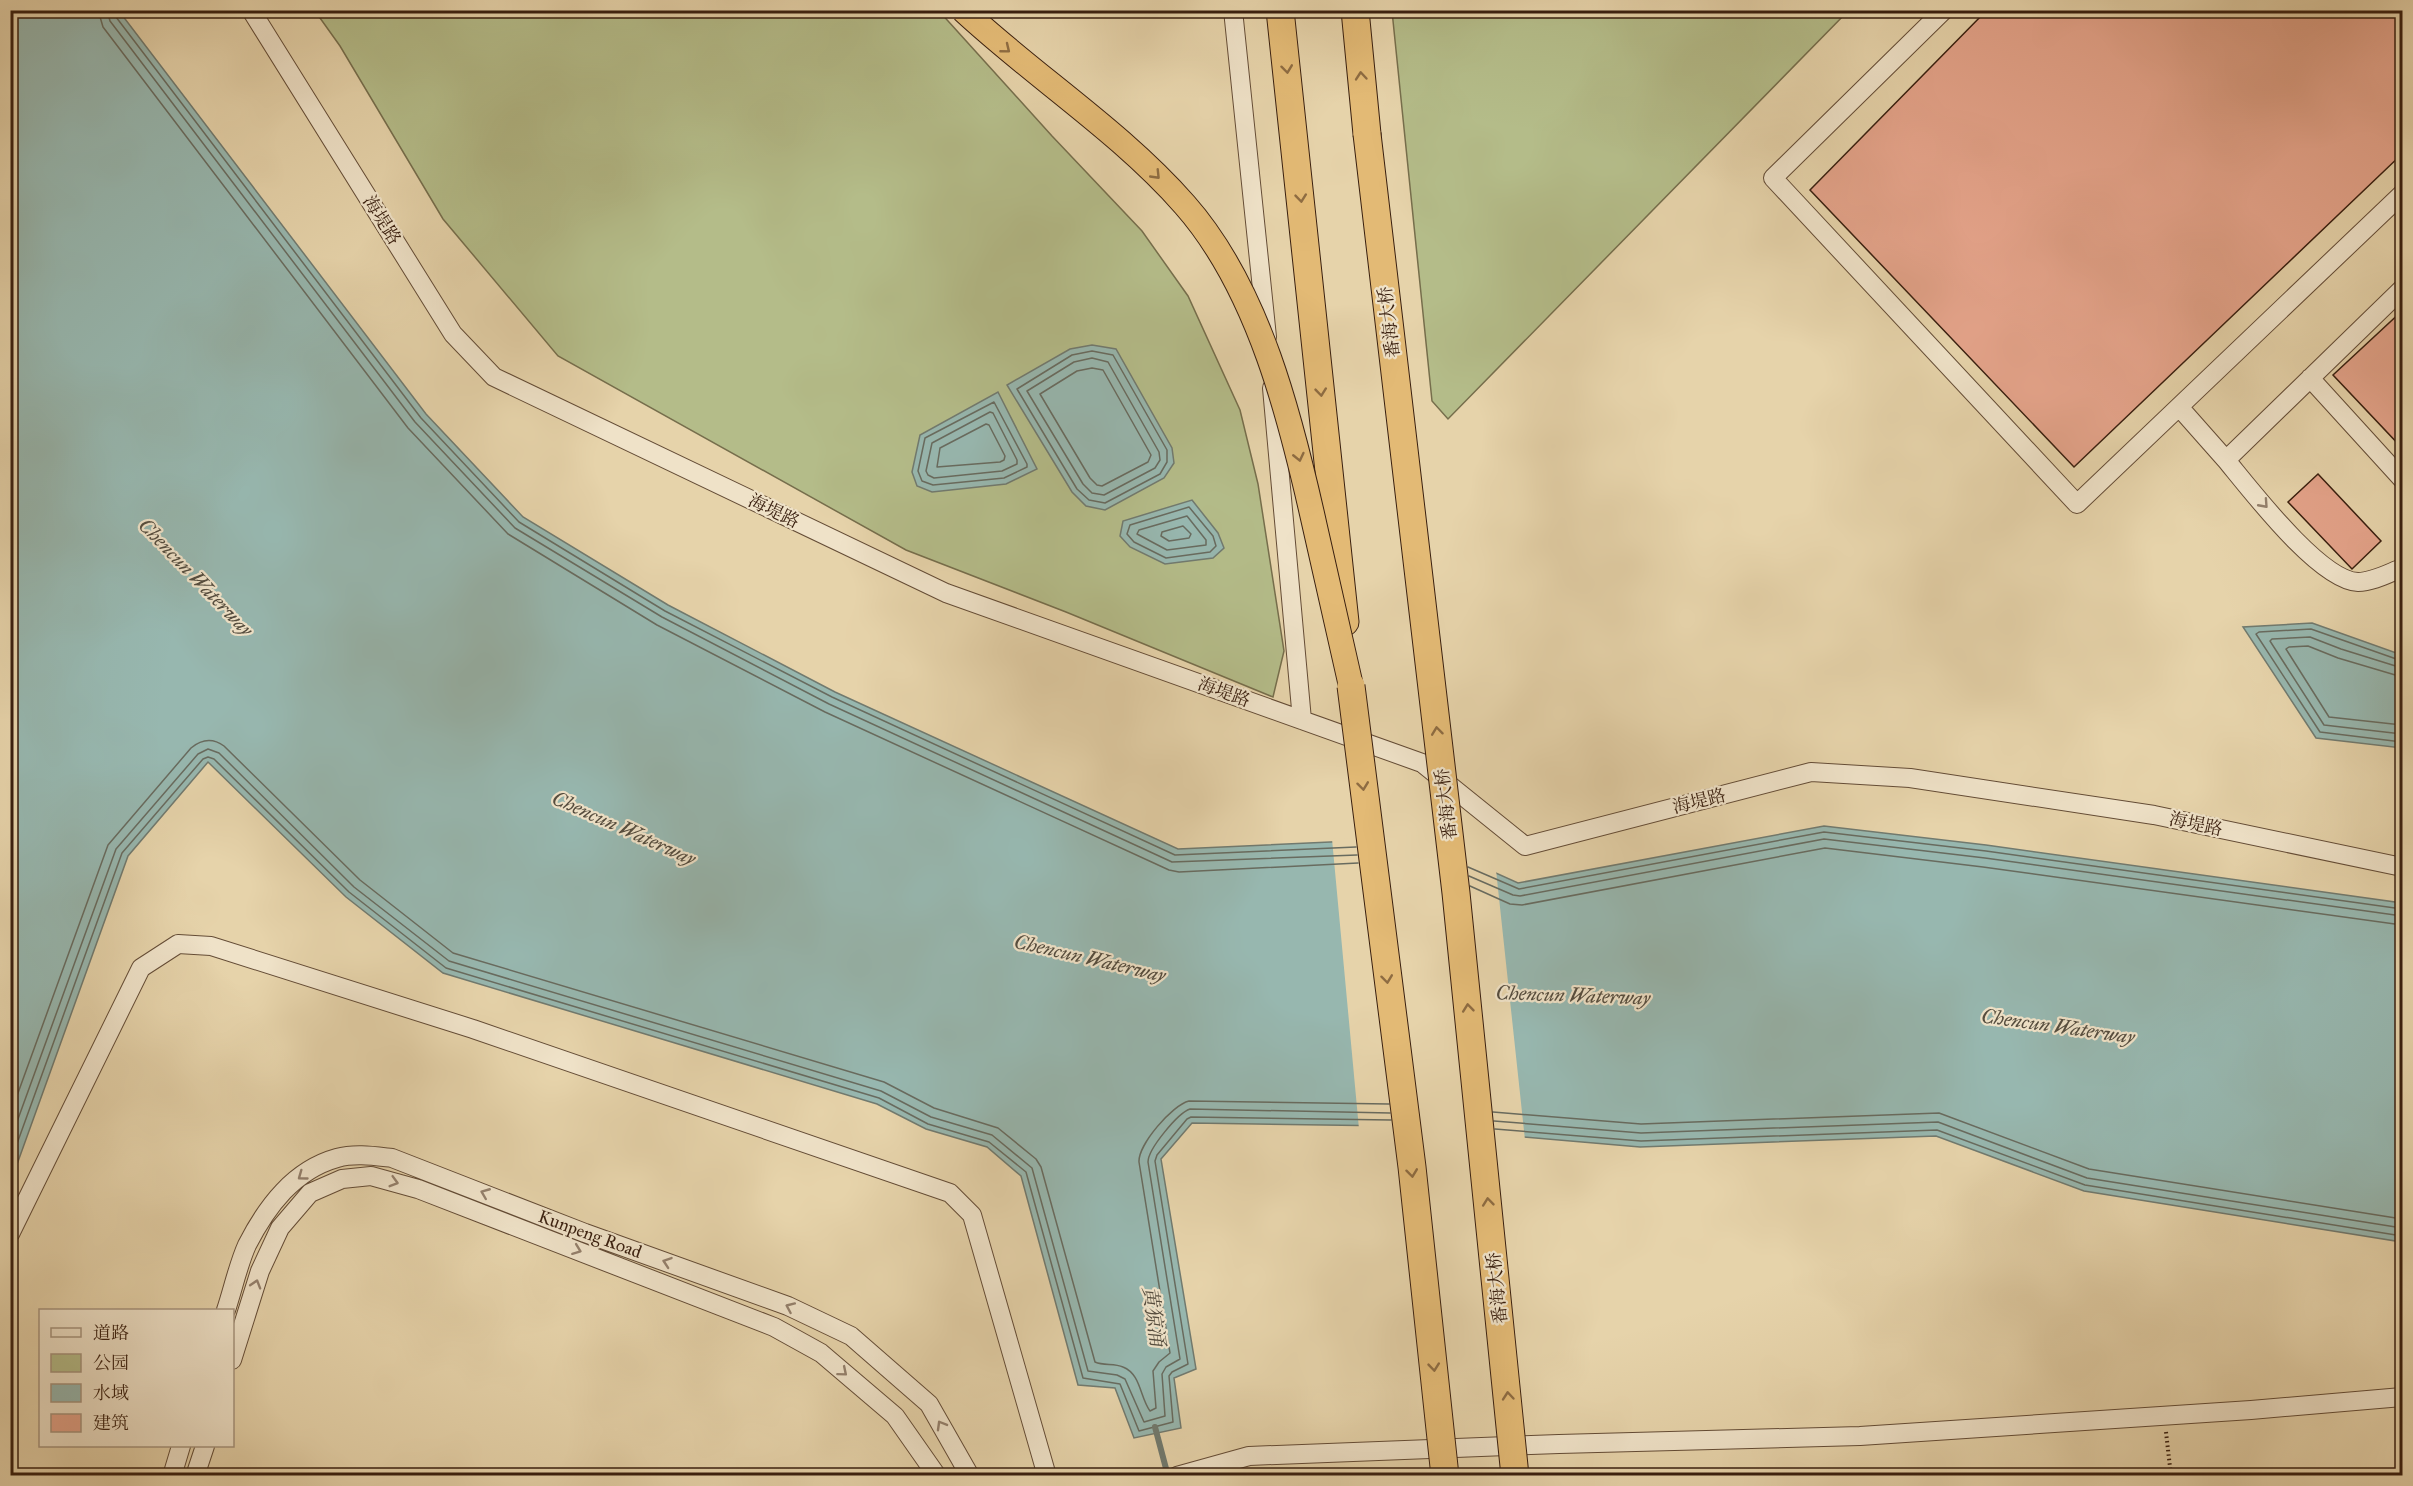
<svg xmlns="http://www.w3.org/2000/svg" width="2413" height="1486" font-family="'IM FELL Great Primer','Noto Serif SC',serif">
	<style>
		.green { fill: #b4bc89; stroke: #766e4c; stroke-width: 1.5 }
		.water { fill: #97b7af; stroke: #717a6f; stroke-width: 1.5 }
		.pier { fill: #e6d3aa }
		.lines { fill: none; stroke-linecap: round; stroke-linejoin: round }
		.shore { stroke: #686b5f; stroke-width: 1.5 }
		.stream { stroke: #717a6f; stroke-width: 6 }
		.building { fill: #e4a38a; stroke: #391f0f; stroke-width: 1.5 }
		.minor-casing { stroke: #644c36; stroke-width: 20 }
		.highway-casing { stroke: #391f0f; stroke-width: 29 }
		.path { stroke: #391f0f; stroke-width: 4; stroke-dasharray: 1.5 3; stroke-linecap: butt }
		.minor { stroke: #efe2c8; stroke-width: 18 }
		.highway { stroke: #e3ba75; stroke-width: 27 }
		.rail-casing { stroke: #391f0f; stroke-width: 7 }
		.rail { stroke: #efe2c8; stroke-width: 4.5; stroke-dasharray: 14; stroke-linecap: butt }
		.major-bridge-casing { stroke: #391f0f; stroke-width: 26; stroke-linecap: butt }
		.highway-bridge-casing { stroke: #391f0f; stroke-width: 29; stroke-linecap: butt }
		.major-bridge { stroke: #e3ba75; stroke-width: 24 }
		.highway-bridge { stroke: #e3ba75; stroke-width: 27 }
		.oneway { stroke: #8e6c42 }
		.oneway2 { stroke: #94806c }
		.labels { text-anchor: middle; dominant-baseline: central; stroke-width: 4.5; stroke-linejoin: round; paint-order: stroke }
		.street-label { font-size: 18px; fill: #391f0f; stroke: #efe2c8 }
		.water-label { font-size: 20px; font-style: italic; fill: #554d3f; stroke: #efe2c8 }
	</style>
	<rect width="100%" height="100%" fill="#e6d3aa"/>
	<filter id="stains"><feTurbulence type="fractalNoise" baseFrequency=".00333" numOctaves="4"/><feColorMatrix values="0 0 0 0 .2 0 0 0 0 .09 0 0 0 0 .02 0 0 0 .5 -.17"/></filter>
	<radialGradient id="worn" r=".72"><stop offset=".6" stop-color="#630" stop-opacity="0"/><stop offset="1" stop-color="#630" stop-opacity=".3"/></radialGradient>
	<path class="green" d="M315 11H939L1052 136 1142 231 1188 296 1240 410 1258 484 1284 651 1273 697 1066 612 906 550 558 356 443 219 340 46Z
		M1392 11V10L1848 11 1448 419 1432 401Z"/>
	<path class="water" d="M11 11H119L426 414 523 517 668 605 835 692 1178 849 1418 838 1518 883 1824 826 1986 845 2402 903V1242L2084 1191 1936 1136 1640 1147 1395 1126 1192 1123 1161 1159 1196 1369 1174 1378 1181 1428 1134 1438 1115 1388 1078 1385 1021 1176 987 1147 926 1129 877 1104 443 973 346 897 208 762 128 856 11 1181Z
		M1092 345 1116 349 1172 448 1174 463 1164 478 1105 510 1086 506 1072 492 1007 385 1070 349Z
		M998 392 1037 469 1006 484 932 492 917 486 912 472 920 435Z
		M1192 500 1218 533 1224 548 1213 558 1165 564 1130 547 1120 536 1123 521Z
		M2312 623 2402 655V748L2316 738 2243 627Z"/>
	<path class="pier" d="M1419 835 1496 870 1525 1140 1395 1129H1359L1332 839Z"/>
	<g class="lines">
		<path class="shore" d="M98 10 103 27 408 428 508 534 657 625 825 712 1169 870 1179 872 1358 863
			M107 10 110 21 415 422 515 528 662 617 829 704 1172 862 1357 855
			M115 10 116 17 421 418 519 522 665 611 832 697 1175 855 1356 847
			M1092 351 1113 355 1167 450V462L1160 474 1105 503 1089 500 1077 489 1017 389 1072 355Z
			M1092 358 1108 362 1159 452 1160 460 1155 468 1104 495 1092 493 1083 484 1027 391 1074 362Z
			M1092 368 1103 370 1151 455 1148 462 1102 486 1097 485 1090 478 1040 394 1077 371Z
			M994 402 1027 464V467L1004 478 933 485 922 481 918 471 925 438Z
			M990 412 993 413 1017 460V464L1002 471 934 478 928 475 926 471 932 443Z
			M986 424 989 425 1005 456 1004 460 1000 462 937 467 940 448Z
			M1189 507 1213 536 1216 546 1210 552 1166 558 1134 542 1127 534 1130 525Z
			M1187 516 1206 540V545L1167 550 1137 534 1139 530Z
			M1183 526 1191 534 1189 538 1169 541 1161 536 1162 532Z
			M2402 661 2311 629 2259 632 2256 634 2320 732 2402 742
			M2402 668 2341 649 2310 637 2272 639 2270 641 2324 725 2402 734
			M2402 677 2338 658 2308 646 2289 647 2286 649 2329 717 2402 725
			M1468 867 1519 889 1824 832 1986 851 2402 909
			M1469 876 1513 895 1520 896 1824 839 1985 858 2402 916
			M1470 886 1510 904 1522 905 1825 848 1983 867 2402 925
			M1493 1112 1641 1124 1939 1113 2089 1169 2402 1219
			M10 1115 108 845 191 748C202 739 213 738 224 746L360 880 453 953 884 1082 934 1108 998 1128 1036 1159 1041 1167 1095 1362C1104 1366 1114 1363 1123 1367 1141 1374 1140 1398 1150 1411L1156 1408 1153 1371 1159 1362 1170 1353 1139 1162C1138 1145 1172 1105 1189 1101L1389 1104
			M1494 1121 1641 1133 1938 1122 2087 1178 2402 1228
			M1495 1129 1641 1141 1937 1130 2085 1185 2402 1236
			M10 1141 116 849 198 754 208 749 219 753 354 887 449 961 881 1091 931 1117 992 1135 1032 1168 1088 1371 1117 1375 1125 1379 1144 1422 1165 1416 1162 1374 1166 1367 1180 1359 1148 1162C1148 1149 1178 1113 1190 1109L1390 1113
			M10 1163 122 853 203 759 208 757 214 759 349 892 446 968 879 1098 928 1124 989 1142 1026 1172 1083 1378 1120 1384 1139 1431 1173 1422 1169 1376 1172 1372 1188 1364 1155 1161 1157 1155 1187 1119 1191 1117 1391 1120"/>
		<path class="stream" d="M1155 1427 1168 1476"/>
	</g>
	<path class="building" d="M1987 10H2403V153L2074 467 1810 190Z
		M2403 310V449L2333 375Z
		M2318 474 2381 541 2352 569 2288 502Z"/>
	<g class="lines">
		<g class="minor-casing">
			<path id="minor" d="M251 10 453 334 494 377 946 593 1422 763 1525 846 1811 772 1910 778 2154 815 2402 867
				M1233 10 1267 337
				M1944 10 1773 178 2077 504 2402 194
				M2310 378 2402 479
				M1272 388 1302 720
				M2180 408 2226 460 2402 289
				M2226 460C2250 489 2320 581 2358 582 2373 582 2389 573 2402 568
				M10 1234 141 968 178 944 211 946 473 1029 950 1193 972 1215 1047 1476
				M226 1310C233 1289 238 1265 247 1245 267 1206 294 1170 337 1158 355 1153 374 1156 392 1158L585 1233 788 1306 851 1336 929 1404 970 1476
				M232 1360 260 1271 280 1228 310 1193 342 1179 371 1176 418 1189 774 1327 821 1353 895 1416 937 1476
				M172 1476 181 1446
				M195 1476 205 1446
				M1177 1476 1249 1456 1559 1444 1860 1436 2251 1410 2402 1397"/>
		</g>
		<g class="highway-casing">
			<path id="highway" d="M1280 10 1345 622
				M1355 10 1367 134"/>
		</g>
		<path class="path" d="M2166 1432 2171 1476"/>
		<use href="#minor" class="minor"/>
		<use href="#highway" class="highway"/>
		<g class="rail-casing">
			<path id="rail" d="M10 15 17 10"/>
		</g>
		<use href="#rail" class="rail"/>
		<g class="major-bridge-casing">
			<path id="major-bridge" d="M963 10C1035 77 1120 131 1185 205 1259 289 1291 419 1315 527 1327 580 1339 633 1351 686"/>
		</g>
		<g class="highway-bridge-casing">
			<path id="highway-bridge" d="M1367 134 1456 893 1515 1476
				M1351 686 1412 1167 1445 1476"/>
		</g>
		<use href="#major-bridge" class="major-bridge"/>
		<use href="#highway-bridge" class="highway-bridge"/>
	</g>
	<defs><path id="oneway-chevron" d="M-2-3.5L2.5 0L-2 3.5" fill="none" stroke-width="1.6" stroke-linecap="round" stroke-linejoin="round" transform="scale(1.5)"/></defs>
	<g class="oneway">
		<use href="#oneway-chevron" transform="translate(1006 49) rotate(39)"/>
		<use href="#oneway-chevron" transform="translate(1287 69) rotate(83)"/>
		<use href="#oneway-chevron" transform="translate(1361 76) rotate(-95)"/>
		<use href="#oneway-chevron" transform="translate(1156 175) rotate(46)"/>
		<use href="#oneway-chevron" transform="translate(1301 198) rotate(84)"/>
		<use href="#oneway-chevron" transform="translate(1321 392) rotate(84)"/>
		<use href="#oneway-chevron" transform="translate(1299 457) rotate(77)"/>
		<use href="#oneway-chevron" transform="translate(1437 731) rotate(-97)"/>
		<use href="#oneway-chevron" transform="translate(1363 786) rotate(83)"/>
		<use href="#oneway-chevron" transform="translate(1387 979) rotate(83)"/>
		<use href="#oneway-chevron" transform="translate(1468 1008) rotate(-96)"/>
		<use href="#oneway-chevron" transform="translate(1412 1173) rotate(83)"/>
		<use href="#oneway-chevron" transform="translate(1488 1202) rotate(-96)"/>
		<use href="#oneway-chevron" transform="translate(1434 1367) rotate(84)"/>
		<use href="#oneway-chevron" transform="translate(1508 1396) rotate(-95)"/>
	</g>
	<g class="oneway2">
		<use href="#oneway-chevron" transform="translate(2264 504) rotate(48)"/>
		<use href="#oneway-chevron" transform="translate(302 1176) rotate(144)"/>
		<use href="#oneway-chevron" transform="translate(394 1182) rotate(16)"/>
		<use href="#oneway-chevron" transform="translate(485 1193) rotate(-158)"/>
		<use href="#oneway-chevron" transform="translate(577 1250) rotate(21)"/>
		<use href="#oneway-chevron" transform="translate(667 1262) rotate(-161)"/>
		<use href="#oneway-chevron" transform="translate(256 1284) rotate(-73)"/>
		<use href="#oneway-chevron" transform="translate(790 1307) rotate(-156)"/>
		<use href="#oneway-chevron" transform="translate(843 1372) rotate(40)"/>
		<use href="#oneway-chevron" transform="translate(941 1425) rotate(-120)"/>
	</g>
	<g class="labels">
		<g class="street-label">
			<text transform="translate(382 220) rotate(58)">海堤路</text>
			<text transform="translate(1389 322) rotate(-97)">番海大桥</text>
			<text transform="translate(774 511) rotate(26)">海堤路</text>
			<text transform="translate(1224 692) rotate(20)">海堤路</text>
			<text transform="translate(1699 801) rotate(-14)">海堤路</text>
			<text transform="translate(1446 804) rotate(-97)">番海大桥</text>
			<text transform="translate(2196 824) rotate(12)">海堤路</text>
			<text transform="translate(590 1234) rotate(20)">Kunpeng Road</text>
			<text transform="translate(1497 1288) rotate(-96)">番海大桥</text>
		</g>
		<g class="water-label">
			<text transform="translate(196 577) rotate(46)">Chencun Waterway</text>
			<text transform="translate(624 828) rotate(24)">Chencun Waterway</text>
			<text transform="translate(1090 958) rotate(13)">Chencun Waterway</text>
			<text transform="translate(1573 995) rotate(2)">Chencun Waterway</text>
			<text transform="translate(2058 1026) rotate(8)">Chencun Waterway</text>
			<text transform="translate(1154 1316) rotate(82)">黄猄涌</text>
		</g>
	</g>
	<rect width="2413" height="1486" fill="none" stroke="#e6d3aa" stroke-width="36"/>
	<rect x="12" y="12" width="2389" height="1462" fill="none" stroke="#391f0f" stroke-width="3"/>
	<rect x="18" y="18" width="2377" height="1450" fill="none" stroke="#391f0f" stroke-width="1.5"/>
	<rect x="39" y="1309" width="195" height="138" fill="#efe2c8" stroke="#a6947e" stroke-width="1.5"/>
	<rect x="51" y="1328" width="30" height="9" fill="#efe2c8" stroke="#a6947e" stroke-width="1.5"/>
	<text x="93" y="1339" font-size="18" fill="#391f0f">道路</text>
	<rect x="51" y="1354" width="30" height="18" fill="#b4bc89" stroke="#a6947e" stroke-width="1.5"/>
	<text x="93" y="1369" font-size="18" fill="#391f0f">公园</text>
	<rect x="51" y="1384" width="30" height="18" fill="#97b7af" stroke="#a6947e" stroke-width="1.5"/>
	<text x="93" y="1399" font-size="18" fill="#391f0f">水域</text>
	<rect x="51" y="1414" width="30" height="18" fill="#e4a38a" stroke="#a6947e" stroke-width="1.5"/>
	<text x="93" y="1429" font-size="18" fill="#391f0f">建筑</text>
	<rect width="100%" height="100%" filter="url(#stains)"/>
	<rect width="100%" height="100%" fill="url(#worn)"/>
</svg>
